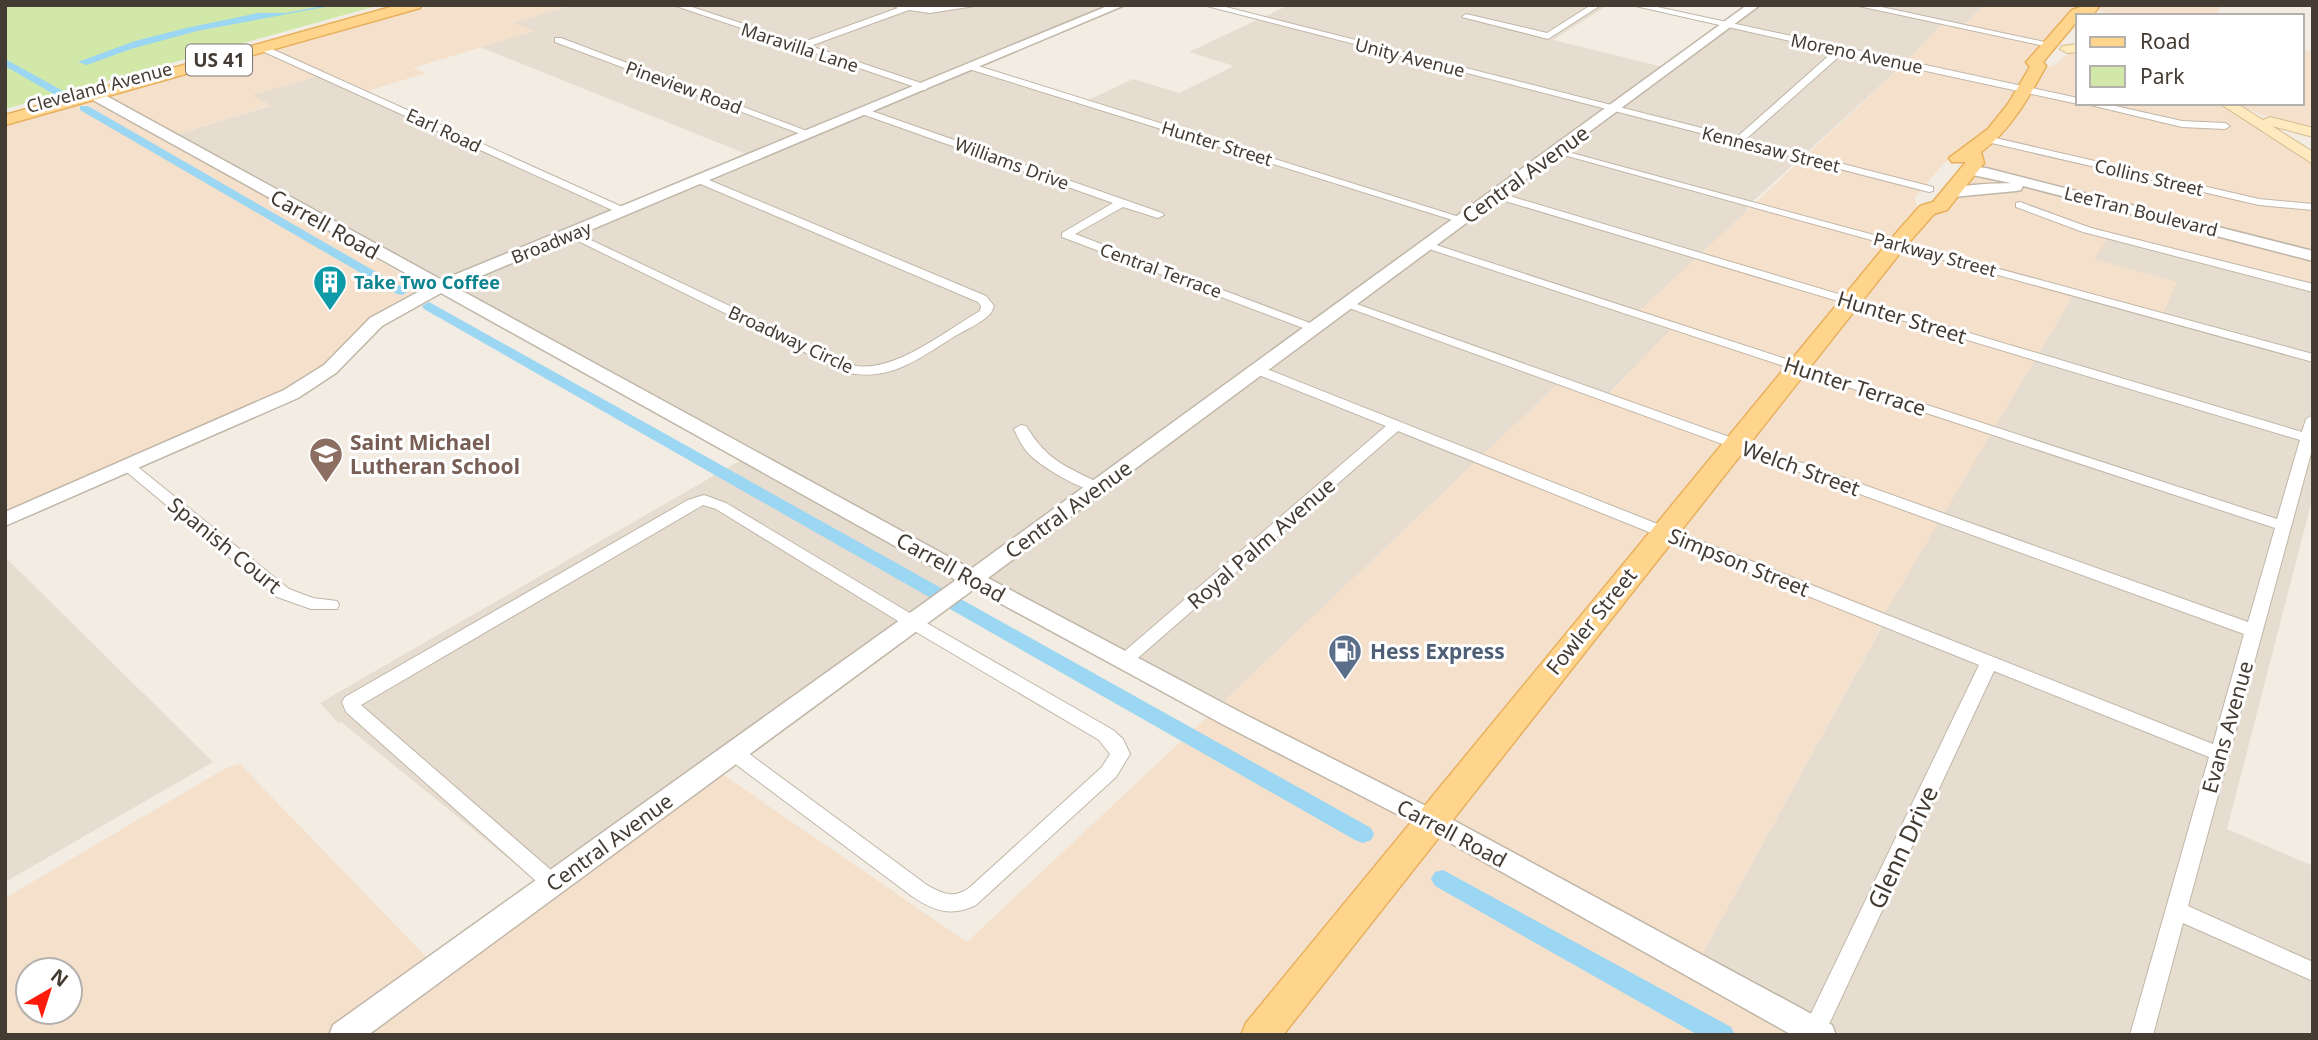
<svg xmlns="http://www.w3.org/2000/svg" width="2318" height="1040" font-family="'Noto Sans',sans-serif">
	<style>
		.residential { fill: #e6ddd0 }
		.commercial { fill: #f5e0cc; fill-rule: evenodd }
		.green { fill: #d1e8a9 }
		.water { fill: #9bd6f2 }
		.lines { fill: none; stroke-linecap: round; stroke-linejoin: round }
		.canal { fill: #9bd6f2; fill-rule: evenodd }
		.minor-casing { stroke: #c0b6a8; stroke-width: 2 }
		.tertiary-casing { stroke: #c0b6a8; stroke-width: 3 }
		.secondary-casing { stroke: #d4bc90; stroke-width: 2 }
		.primary-casing { stroke: #e7b05c; stroke-width: 3 }
		.minor { fill: #fff; fill-rule: evenodd }
		.tertiary { fill: #fff; fill-rule: evenodd }
		.secondary { fill: #ffeabf; fill-rule: evenodd }
		.primary { fill: #ffd58e; fill-rule: evenodd }
		.labels { text-anchor: middle; dominant-baseline: central; stroke-width: 6; stroke-linejoin: round; paint-order: stroke }
		.far-street-label { font-size: 18px; fill: #443b33; stroke: #fff }
		.far-culture-label { font-size: 18px; font-weight: bold; fill: #0d838f; stroke: #fff; text-anchor: start }
		.shield { fill: #fff; stroke: #7c7670; stroke-width: 2 }
		.shield-label { font-size: 19px; font-weight: bold; fill: #443b33 }
		.street-label { font-size: 21px; fill: #443b33; stroke: #fff }
		.education-label { font-size: 21px; font-weight: bold; fill: #785e54; stroke: #fff; text-anchor: start }
		.service-label { font-size: 21px; font-weight: bold; fill: #4e5e75; stroke: #fff; text-anchor: start }
		.near-street-label { font-size: 24px; fill: #443b33; stroke: #fff }
	</style>
	<rect width="100%" height="100%" fill="#f2ece2"/>
	<path class="residential" d="M572 5H1114L751 156 480 47 533 31 513 23Z
		M1289 5H1608L1553 40 1663 67 973 570 451 286 977 68 1086 101 1133 79 1179 93 1234 66 1189 52Z
		M1761 5H1984L1964 25 1945 21 1904 64 1750 204 1675 326 1606 396 1562 380 1222 703 986 577Z
		M328 73 619 210 444 282 175 135 270 106 251 95Z
		M2109 236 2313 289V496L2227 829 2313 866V1035H1843L1700 958 1885 621 1881 618 2075 292 2162 315 2169 296 2093 259Z
		M741 460 959 580 539 883 341 722 338 723 320 703Z
		M5 557 213 762 5 882Z"/>
	<path class="commercial" d="M435 5H572L514 23 534 31 413 68 426 73 368 91 328 73 252 95 271 105 175 135 106 97Z
		M1984 5H2088L2028 60 2031 65 2019 89 1981 137 1942 165 1923 188 1915 198 1918 211 1428 808 1222 703 1562 380 1607 396 1674 326 1637 313 1904 64 1945 21 1964 25Z
		M2099 5H2222L2215 16H2126L2095 10Z
		M2078 50V103H2221L2313 163V289L2109 236 2094 259 2177 282 2162 316 2075 292 1882 618 1885 620 1700 958 1446 818 1904 246 1932 216 1993 140 2044 68 2053 66 2072 51Z
		M2302 50 2313 52V131L2272 119 2234 103H2302Z
		M94 100 429 289 322 369 286 393 5 515V125Z
		M1209 715 1416 823 1244 1035H360L719 772 967 942Z
		M240 764 430 961 328 1035H5V898L226 768ZM28 970H70V1012H28Z
		M1435 833 1798 1035H1276Z"/>
	<path class="green" d="M5 5H380L5 109Z"/>
	<path class="water" d="M327 5H336L197 31 131 49 87 65 78 62 135 41 186 28 258 13H286Z"/>
	<g class="lines">
		<path class="canal" d="M5 59 65 92 66 94 57 96 5 66Z
			M80 106H88L409 291 402 295 397 294 80 110Z
			M429 302 1371 828 1374 834 1371 840 1363 843 1355 840 424 309 422 306Z
			M1443 870 1731 1027 1735 1035H1698L1435 886 1431 879 1435 872Z"/>
		<g class="minor-casing">
			<path id="minor" d="M673 5H686L801 43 898 8 892 5 930 7 981 5 930 13 909 10 810 46 927 85V89L924 90Z
				M1203 5H1218L1737 137 1834 51 1631 5H1648L2078 98V103H2081L2078 104 1843 53 1746 139 1933 187V191L1929 192Z
				M1591 5H1601L1548 39 1462 17 1466 14 1547 33Z
				M1854 5H1872L2054 44 2049 47Z
				M555 38H561L815 134 806 136 555 42Z
				M263 45 629 210 631 212 621 214 260 50V46Z
				M969 65H975L1469 220 1459 222 969 69Z
				M2082 103H2102L2182 121 2225 123 2230 126 2225 129 2182 127Z
				M866 109 1162 213 1164 215 1158 218 1123 207 1075 234 1323 328 1316 332 1311 331 1062 237V233L1113 203 862 114 861 112Z
				M1987 136 2259 199 2313 204V210L2259 205 1983 141 1982 139Z
				M1553 148 2313 354V362L1553 152Z
				M696 178H704L986 296 994 306 991 313C982 323 967 329 955 336 920 358 889 383 845 372L564 234 566 232H574L856 366C896 372 945 331 980 311L981 306 978 302 696 182Z
				M1496 192 2302 432 2306 419 2313 415V446L2188 906 2313 962V981L2183 923 2153 1035H2130L2209 757 1994 671 1824 1035H1804L1803 1031 1806 1024 1979 665 1398 431 1131 664H1119L1116 660 1119 656 1386 426 1254 373 1252 370 1259 366 2213 744 2244 634 1341 305 1347 301 1351 302 2248 622 2275 528 1420 246 1426 242 1430 243 2277 519 2300 440 1492 197V193Z
				M2020 202 2091 228 2313 284V292L2083 232 2016 207V203Z
				M1021 425 1026 426C1049 463 1066 466 1103 485L1106 488 1103 491C1087 495 1040 466 1028 453 1022 446 1018 438 1014 429Z
				M128 462 133 463 289 589 313 598 337 601 339 605 337 609H311L277 597 123 469 121 466Z
				M704 495 726 503 918 618 1113 730 1123 739 1130 754 1116 777 976 905C952 917 934 911 913 897L726 757 723 752 726 747 733 745 740 747 927 885C943 894 953 899 969 888L1102 767 1110 754 1099 740 906 626 716 509 703 505 361 705 559 877 562 883 559 889 552 892 545 889 346 712 342 702 345 697 688 500Z"/>
		</g>
		<g class="tertiary-casing">
			<path id="tertiary" d="M1110 5H1125L455 287 971 569 1747 5H1760L988 578 1240 712 1440 813 1832 1025 1836 1035H1792L1422 827 1222 724 974 589 368 1035H329L333 1025 956 580 441 293 382 326 336 373 298 398 5 526V512L284 390 324 365 370 318 429 286 82 94V88H92L442 280Z
				M1968 166 1986 168 2313 251V261L2023 186 2021 190 2016 191 1942 198 1940 195C1953 183 1993 184 2011 183L1963 173 1961 170Z"/>
		</g>
		<g class="secondary-casing">
			<path id="secondary" d="M2078 44V52L2067 53 2060 49 2062 46Z
				M2219 103H2236L2263 120 2270 117 2313 128V137L2272 126 2313 152V164Z"/>
		</g>
		<g class="primary-casing">
			<path id="primary" d="M398 5H422L420 8 5 125V115Z
				M2086 5H2100L2093 15 2078 16V20L2043 62 2046 66C2029 97 2010 131 1981 152L1984 163 1981 167 1947 210 1934 214 1904 248 1283 1035H1241L1246 1023 1890 240 1920 206 1933 202 1966 162H1952L1949 158 1988 129 2008 104 2030 67 2026 62 2029 59 2072 10Z"/>
		</g>
		<use href="#minor" class="minor"/>
		<use href="#tertiary" class="tertiary"/>
		<use href="#secondary" class="secondary"/>
		<use href="#primary" class="primary"/>
	</g>
	<defs>
		<g id="building-pin" transform="scale(1.75)"><path d="M0 17L-7.5 6A9.5 9.5 0 1 1 7.5 6Z" fill="#0f9aa8" stroke="#fff"/><path d="M-4-6H4V6H1V3H-1V6H-4ZM-2.5-4.3h1.7v1.8h-1.7ZM.8-4.3h1.7v1.8H.8ZM-2.5-1h1.7V.8h-1.7ZM.8-1h1.7V.8H.8Z" fill="#fff"/></g>
		<g id="school-pin" transform="scale(1.75)"><path d="M0 17L-7.5 6A9.5 9.5 0 1 1 7.5 6Z" fill="#8d6e63" stroke="#fff"/><path d="M0-5L7-2L0 1L-7-2ZM-4 1L0 2.5L4 1V4Q0 6-4 4Z" fill="#fff"/></g>
		<g id="fuel-pin" transform="scale(1.75)"><path d="M0 17L-7.5 6A9.5 9.5 0 1 1 7.5 6Z" fill="#5c6f8a" stroke="#fff"/><path d="M-5.5-6h7V0h2V4h1.3V-2.5L3-4.5l.8-.8L6-3V5H2.5V1h-1V6h-7ZM-4.2-4.7v3.2H.2V-4.7Z" fill="#fff"/></g>
	</defs>
	<g fill-rule="evenodd">
		<use href="#building-pin" x="330" y="282"/>
		<use href="#school-pin" x="326" y="454"/>
		<use href="#fuel-pin" x="1345" y="651"/>
	</g>
	<g class="labels">
		<g class="far-street-label">
			<text transform="translate(800 47) rotate(18)">Maravilla Lane</text>
			<text transform="translate(1857 53) rotate(12)">Moreno Avenue</text>
			<text transform="translate(1410 57) rotate(14)">Unity Avenue</text>
			<text transform="translate(99 87) rotate(-15)">Cleveland Avenue</text>
			<text transform="translate(684 87) rotate(20)">Pineview Road</text>
			<text transform="translate(444 130) rotate(25)">Earl Road</text>
			<text transform="translate(1217 143) rotate(17)">Hunter Street</text>
			<text transform="translate(1771 149) rotate(14)">Kennesaw Street</text>
			<text transform="translate(1012 163) rotate(20)">Williams Drive</text>
			<text transform="translate(2149 177) rotate(13)">Collins Street</text>
			<text transform="translate(2141 211) rotate(14)">LeeTran Boulevard</text>
			<text transform="translate(551 242) rotate(-22)">Broadway</text>
			<text transform="translate(1935 254) rotate(15)">Parkway Street</text>
			<text transform="translate(1161 270) rotate(20)">Central Terrace</text>
			<text transform="translate(791 339) rotate(25)">Broadway Circle</text>
		</g>
		<g class="far-culture-label">
			<text x="354" y="282">Take Two Coffee</text>
		</g>
		<rect class="shield" x="186" y="44.5" width="66" height="31" rx="5"/>
		<g class="shield-label">
			<text x="219" y="60">US 41</text>
		</g>
		<g class="street-label">
			<text transform="translate(1525 174) rotate(-36)">Central Avenue</text>
			<text transform="translate(325 224) rotate(29)">Carrell Road</text>
			<text transform="translate(1902 317) rotate(17)">Hunter Street</text>
			<text transform="translate(1855 386) rotate(18)">Hunter Terrace</text>
			<text transform="translate(1801 468) rotate(20)">Welch Street</text>
			<text transform="translate(1068 509) rotate(-36)">Central Avenue</text>
			<text transform="translate(1261 543) rotate(-41)">Royal Palm Avenue</text>
			<text transform="translate(225 545) rotate(39)">Spanish Court</text>
			<text transform="translate(1739 562) rotate(22)">Simpson Street</text>
			<text transform="translate(951 567) rotate(29)">Carrell Road</text>
			<text transform="translate(1591 621) rotate(-51)">Fowler Street</text>
			<text transform="translate(2227 727) rotate(-74)">Evans Avenue</text>
			<text transform="translate(1452 833) rotate(28)">Carrell Road</text>
			<text transform="translate(609 842) rotate(-36)">Central Avenue</text>
		</g>
		<g class="education-label">
			<text x="350" y="442">Saint Michael<tspan x="350" dy="24">Lutheran School</tspan></text>
		</g>
		<g class="service-label">
			<text x="1370" y="651">Hess Express</text>
		</g>
		<g class="near-street-label">
			<text transform="translate(1902 847) rotate(-65)">Glenn Drive</text>
		</g>
	</g>
	<rect width="2318" height="1040" fill="none" stroke="#443b33" stroke-width="14"/>
	<rect x="2076" y="14" width="228" height="91" fill="#ffffff" stroke="#b4b1ad" stroke-width="2"/>
	<rect x="2090" y="37" width="35" height="10" fill="#ffd58e" stroke="#b4b1ad" stroke-width="2"/>
	<text x="2140" y="49" font-size="21" fill="#443b33">Road</text>
	<rect x="2090" y="66" width="35" height="21" fill="#d1e8a9" stroke="#b4b1ad" stroke-width="2"/>
	<text x="2140" y="84" font-size="21" fill="#443b33">Park</text>
	<g transform="translate(49 991) rotate(39)"><circle r="33" fill="#ffffff" stroke="#b4b1ad" stroke-width="2"/>
	<path d="M0-5L12 26L0 18L-12 26Z" fill="#ff1b0c"/>
	<text y="-10" font-size="19" font-weight="bold" text-anchor="middle" fill="#443b33">N</text>
	</g>
</svg>
